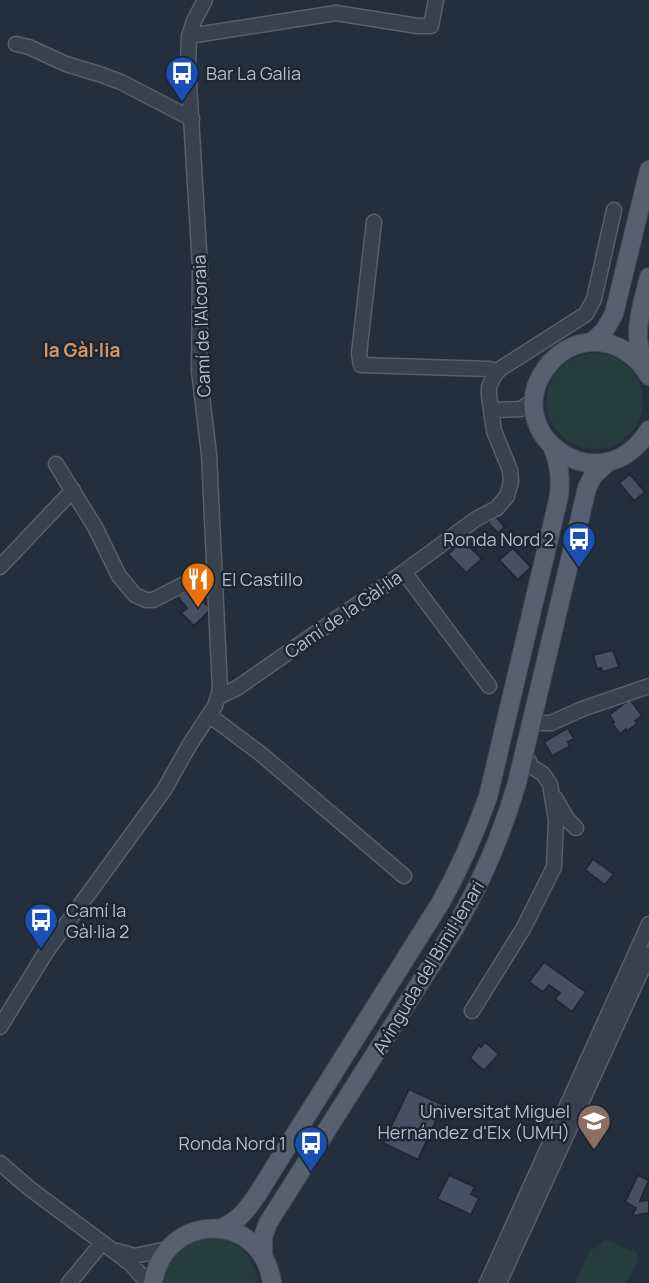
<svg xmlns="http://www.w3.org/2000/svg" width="649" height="1283" font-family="Manrope,sans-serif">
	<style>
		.green { fill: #263c3f }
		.building { fill: #455162; stroke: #1f2835; stroke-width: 2 }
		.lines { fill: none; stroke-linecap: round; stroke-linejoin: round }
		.minor-casing { stroke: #565f6c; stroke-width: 17 }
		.major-casing { stroke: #414a57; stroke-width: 20 }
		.minor { stroke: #38414e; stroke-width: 14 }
		.major { stroke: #56606e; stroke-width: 18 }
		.labels { text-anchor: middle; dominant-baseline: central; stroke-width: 5; stroke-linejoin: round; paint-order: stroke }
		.poi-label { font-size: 18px; fill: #b4bcc9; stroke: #1d2633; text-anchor: start }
		.street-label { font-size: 18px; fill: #b4bcc9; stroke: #1d2633 }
		.neighbourhood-label { font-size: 19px; font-weight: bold; fill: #d59563; stroke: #1d2633 }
	</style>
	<rect width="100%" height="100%" fill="#242f3e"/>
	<path class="green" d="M547 401a48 48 0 1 1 96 0a48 48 0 1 1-96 0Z
		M207 1237C238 1239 253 1252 258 1283H164C164 1256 183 1243 207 1237Z
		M605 1240 638 1253 636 1266 625 1283H575L590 1249 596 1248Z"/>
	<path class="building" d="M630 474 645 492 634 501 619 483Z
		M495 516 505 527 498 533 488 523Z
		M467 536 473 542 469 546 482 559 466 573 448 554Z
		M513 548 531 567 518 580 499 560Z
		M190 590 210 608V610L194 626 181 613 187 608 177 596Z
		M613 650 619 667 603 672 601 668 597 669 593 655Z
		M630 699 642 716 635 721 637 724 627 731 626 729 620 734 612 723 614 722 609 715Z
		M568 728 574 739 568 742 570 746 552 756 544 742Z
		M593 859 614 874 605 885 585 870Z
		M544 962 586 992 572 1012 555 999 560 993 549 985 543 992 529 982Z
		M485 1042 499 1054 484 1071 470 1058 479 1045 481 1047Z
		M409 1089 443 1105 418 1160 383 1143Z
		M449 1175 475 1187 471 1194 479 1198 471 1215 437 1199Z
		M638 1175 649 1180 640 1201 649 1200V1213L632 1216 636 1208 625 1202Z"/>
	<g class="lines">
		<g class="minor-casing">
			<path id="minor" d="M189 36 336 13 418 26H431L436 0
				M16 44 29 47 66 64 99 74 121 82 192 119
				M374 222 359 354 361 365 490 369 497 372
				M492 410 521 409 534 400
				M56 464 95 527 119 576 135 595 146 600H153L214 569
				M0 567 73 490
				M404 572 489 686
				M218 697 237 688 404 572 476 519 497 508 507 496 511 482 510 470 494 431 489 396V387L494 376 500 369 586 314 594 299 614 210
				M209 715 261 754 404 876
				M533 716 540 723H551L582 709 649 686
				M555 798 568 820 576 828
				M472 1011 523 929 554 867 556 820 550 784 543 774 531 766 524 752
				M0 1027 46 952 164 790 190 744 215 706 220 690 209 454 199 371 200 267 188 67 189 36 194 21 205 0
				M0 1163 29 1188 131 1264 148 1283
				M117 1251 135 1256 167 1249
				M69 1283 102 1243
				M487 1283 649 924
				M499 1283 649 954"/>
		</g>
		<g class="major-casing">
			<path id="major" d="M592 342 604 331 614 314 649 170
				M644 368C641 356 638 345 638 333 638 314 645 295 649 277
				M649 376C637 355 616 341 592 342 573 343 557 353 546 368 498 433 600 508 649 430
				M222 1228C240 1219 246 1211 257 1195L441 902C460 868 475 833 488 797L559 496C561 477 559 463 552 446
				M263 1254V1237L268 1223 456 926C482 881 502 834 517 783L587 488 593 476 608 462
				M153 1283C164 1211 262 1210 272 1283"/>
		</g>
		<use href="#minor" class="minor"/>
		<use href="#major" class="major"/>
	</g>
	<defs>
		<g id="bus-pin" transform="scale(1.75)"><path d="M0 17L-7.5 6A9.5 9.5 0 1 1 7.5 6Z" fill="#1a4fb4" stroke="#1d2633"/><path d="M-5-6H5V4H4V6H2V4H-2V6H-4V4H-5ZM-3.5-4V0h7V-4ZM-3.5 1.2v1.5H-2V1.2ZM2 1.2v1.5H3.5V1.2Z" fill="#fff"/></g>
		<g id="restaurant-pin" transform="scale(1.75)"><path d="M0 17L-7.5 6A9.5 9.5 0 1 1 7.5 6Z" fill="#e8710a" stroke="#1d2633"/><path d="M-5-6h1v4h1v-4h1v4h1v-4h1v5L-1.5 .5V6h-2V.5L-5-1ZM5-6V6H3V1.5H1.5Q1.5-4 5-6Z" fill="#fff"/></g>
		<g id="university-pin" transform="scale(1.75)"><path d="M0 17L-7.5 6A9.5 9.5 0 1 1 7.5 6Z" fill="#8d6e63" stroke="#1d2633"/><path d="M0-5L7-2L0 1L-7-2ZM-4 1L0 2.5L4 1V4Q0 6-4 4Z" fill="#fff"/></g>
	</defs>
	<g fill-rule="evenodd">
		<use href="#bus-pin" x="182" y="73"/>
		<use href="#bus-pin" x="579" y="539"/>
		<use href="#restaurant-pin" x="198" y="579"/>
		<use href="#bus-pin" x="41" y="920"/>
		<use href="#university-pin" x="594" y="1121"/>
		<use href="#bus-pin" x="311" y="1143"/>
	</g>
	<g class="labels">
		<g class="poi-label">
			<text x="206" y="73">Bar La Galia</text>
			<text x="554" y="539" text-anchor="end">Ronda Nord 2</text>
			<text x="222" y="579">El Castillo</text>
			<text x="66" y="910">Camí la<tspan x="66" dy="21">Gàl·lia 2</tspan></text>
			<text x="570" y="1111" text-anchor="end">Universitat Miguel<tspan x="570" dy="21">Hernández d'Elx (UMH)</tspan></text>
			<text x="286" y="1143" text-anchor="end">Ronda Nord 1</text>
		</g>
		<g class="street-label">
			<text transform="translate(201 326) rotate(-92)">Camí de l'Alcoraia</text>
			<text transform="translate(343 614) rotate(-35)">Camí de la Gàl·lia</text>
			<text transform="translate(428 967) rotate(-59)">Avinguda del Bimil·lenari</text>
		</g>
		<g class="neighbourhood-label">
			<text x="82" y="350">la Gàl·lia</text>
		</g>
	</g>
</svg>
